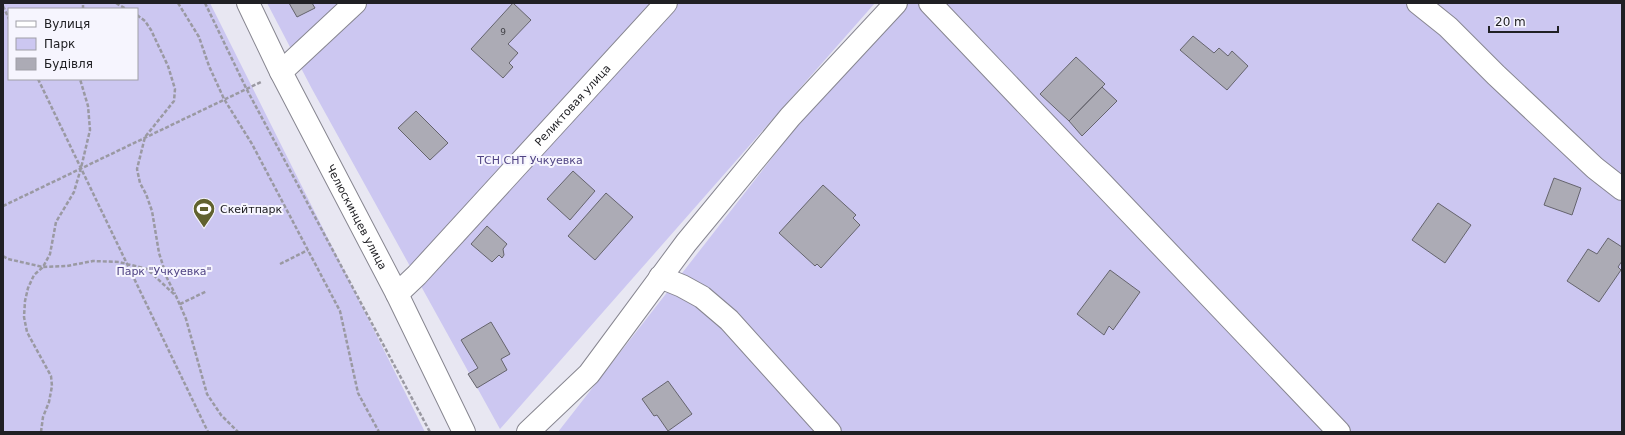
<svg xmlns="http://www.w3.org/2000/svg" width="1625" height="435" font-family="'DejaVu Sans',sans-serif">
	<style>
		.green { fill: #ccc7f1; fill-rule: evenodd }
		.building { fill: #acabb5; stroke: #65646d }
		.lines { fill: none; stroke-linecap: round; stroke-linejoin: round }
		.minor-casing { stroke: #878690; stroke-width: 24 }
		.path { stroke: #9a99a2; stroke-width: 2.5; stroke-dasharray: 4 2; stroke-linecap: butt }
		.minor { stroke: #fff; stroke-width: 22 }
		.labels { text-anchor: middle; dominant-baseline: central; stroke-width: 4; stroke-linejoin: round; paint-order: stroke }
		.number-label { font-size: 9px; fill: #434348 }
		.street-label { font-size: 11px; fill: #202024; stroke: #f6f5fe }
		.park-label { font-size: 11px; fill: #504484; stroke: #f6f5fe }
		.poi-label { font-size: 11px; fill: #202024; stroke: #f6f5fe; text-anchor: start }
	</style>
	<rect width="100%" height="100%" fill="#e8e7f2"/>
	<path class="green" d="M3 3H210L425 432H3ZM9 9H137V79H9Z
		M267 3H875L500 429 312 89Z
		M893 3H1622V432H558Z"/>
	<path class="building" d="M289 3H312L315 8 297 17Z
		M513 3 531 20 508 44 518 53 509 63 513 67 503 78 471 49Z
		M1193 36 1214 53 1219 48 1228 56 1232 51 1248 66 1227 90 1180 50Z
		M1076 57 1105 84 1069 121 1040 94Z
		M1102 87 1117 101 1082 136 1069 121Z
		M416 111 448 143 430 160 398 128Z
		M573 171 595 191 570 220 547 199Z
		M1554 178 1581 188 1572 215 1544 205Z
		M823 185 856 215 853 218 860 225 821 268 817 264 815 266 779 233Z
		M606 193 633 217 595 260 568 236Z
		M1438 203 1471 225 1445 263 1412 240Z
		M487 226 507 244 503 249 504 255 502 258 499 255 492 262 471 244Z
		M1608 238 1622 247V261L1618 267 1621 270 1599 302 1567 281 1588 249 1597 254Z
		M1110 270 1140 292 1113 330 1109 326 1104 335 1077 314Z
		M491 322 510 354 501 359 507 370 477 388 468 374 478 368 461 340Z
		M668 381 692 414 668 431 657 415 654 416 642 399Z"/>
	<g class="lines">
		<g class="minor-casing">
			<g id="minor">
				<path id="s1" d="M248 3 281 72 397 294 464 432"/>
				<path d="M930 3 1339 432"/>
				<path d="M1418 3 1448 27 1496 75 1595 168 1622 189"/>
				<path d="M281 72 355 3"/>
				<path d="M660 277 682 286 702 297 729 320 830 432"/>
				<path id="s2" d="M397 294 417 275 666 3"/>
				<path d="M528 432 589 374 686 243 790 117 896 3"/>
			</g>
		</g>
		<path class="path" d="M116 3 126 9
			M178 3 199 37 209 66 224 99 252 144 340 311 358 393 379 432
			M205 3 246 88 430 432
			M3 6 9 19
			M83 9V3
			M137 15 145 21 151 30 168 66 175 89 174 101 145 137 137 169 140 183 146 194 152 211 159 253 167 278 175 294
			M38 79 208 432
			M3 206 261 82
			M3 256 8 259 43 267 67 266 93 261 119 262 147 269 176 296 186 319 207 394 221 415 238 432
			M280 264 308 250
			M180 304 207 291
			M41 432 43 417 49 402 52 386 51 376 27 332 24 317 25 301 28 288 34 275 43 267 50 254 56 222 74 192 81 168 90 130 88 106 80 79"/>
		<use href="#minor" class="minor"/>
	</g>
	<defs>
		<g id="stadium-pin" transform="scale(1.15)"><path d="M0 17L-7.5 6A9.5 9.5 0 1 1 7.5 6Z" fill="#61622f" stroke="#f6f5fe"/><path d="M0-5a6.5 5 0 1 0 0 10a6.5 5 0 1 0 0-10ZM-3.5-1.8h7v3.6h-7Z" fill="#fff"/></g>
	</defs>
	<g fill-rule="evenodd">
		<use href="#stadium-pin" x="204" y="209"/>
	</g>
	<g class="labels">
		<g class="number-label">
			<text x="503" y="32">9</text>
		</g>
		<g class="street-label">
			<text stroke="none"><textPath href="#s2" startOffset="258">Реликтовая улица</textPath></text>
			<text stroke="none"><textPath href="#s1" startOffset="240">Челюскинцев улица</textPath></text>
		</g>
		<g class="park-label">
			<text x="530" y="160">ТСН СНТ Учкуевка</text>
			<text x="164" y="271">Парк "Учкуевка"</text>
		</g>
		<g class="poi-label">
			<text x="220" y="209">Скейтпарк</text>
		</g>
	</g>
	<rect width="1625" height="435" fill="none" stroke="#202024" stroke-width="8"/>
	<rect x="8" y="8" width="130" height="72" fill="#f6f5fe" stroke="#a0a0a7"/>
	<rect x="16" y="21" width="20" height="6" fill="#ffffff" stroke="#a0a0a7"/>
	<text x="44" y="28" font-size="12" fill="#202024">Вулиця</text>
	<rect x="16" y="38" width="20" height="12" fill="#ccc7f1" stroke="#a0a0a7"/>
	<text x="44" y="48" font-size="12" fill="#202024">Парк</text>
	<rect x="16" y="58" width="20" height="12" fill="#acabb5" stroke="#a0a0a7"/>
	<text x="44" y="68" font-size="12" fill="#202024">Будівля</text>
	<path d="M1489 26v6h69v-6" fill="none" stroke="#202024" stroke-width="2"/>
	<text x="1495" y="26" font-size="12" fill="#202024" stroke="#f6f5fe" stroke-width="3" paint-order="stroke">20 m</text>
</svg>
